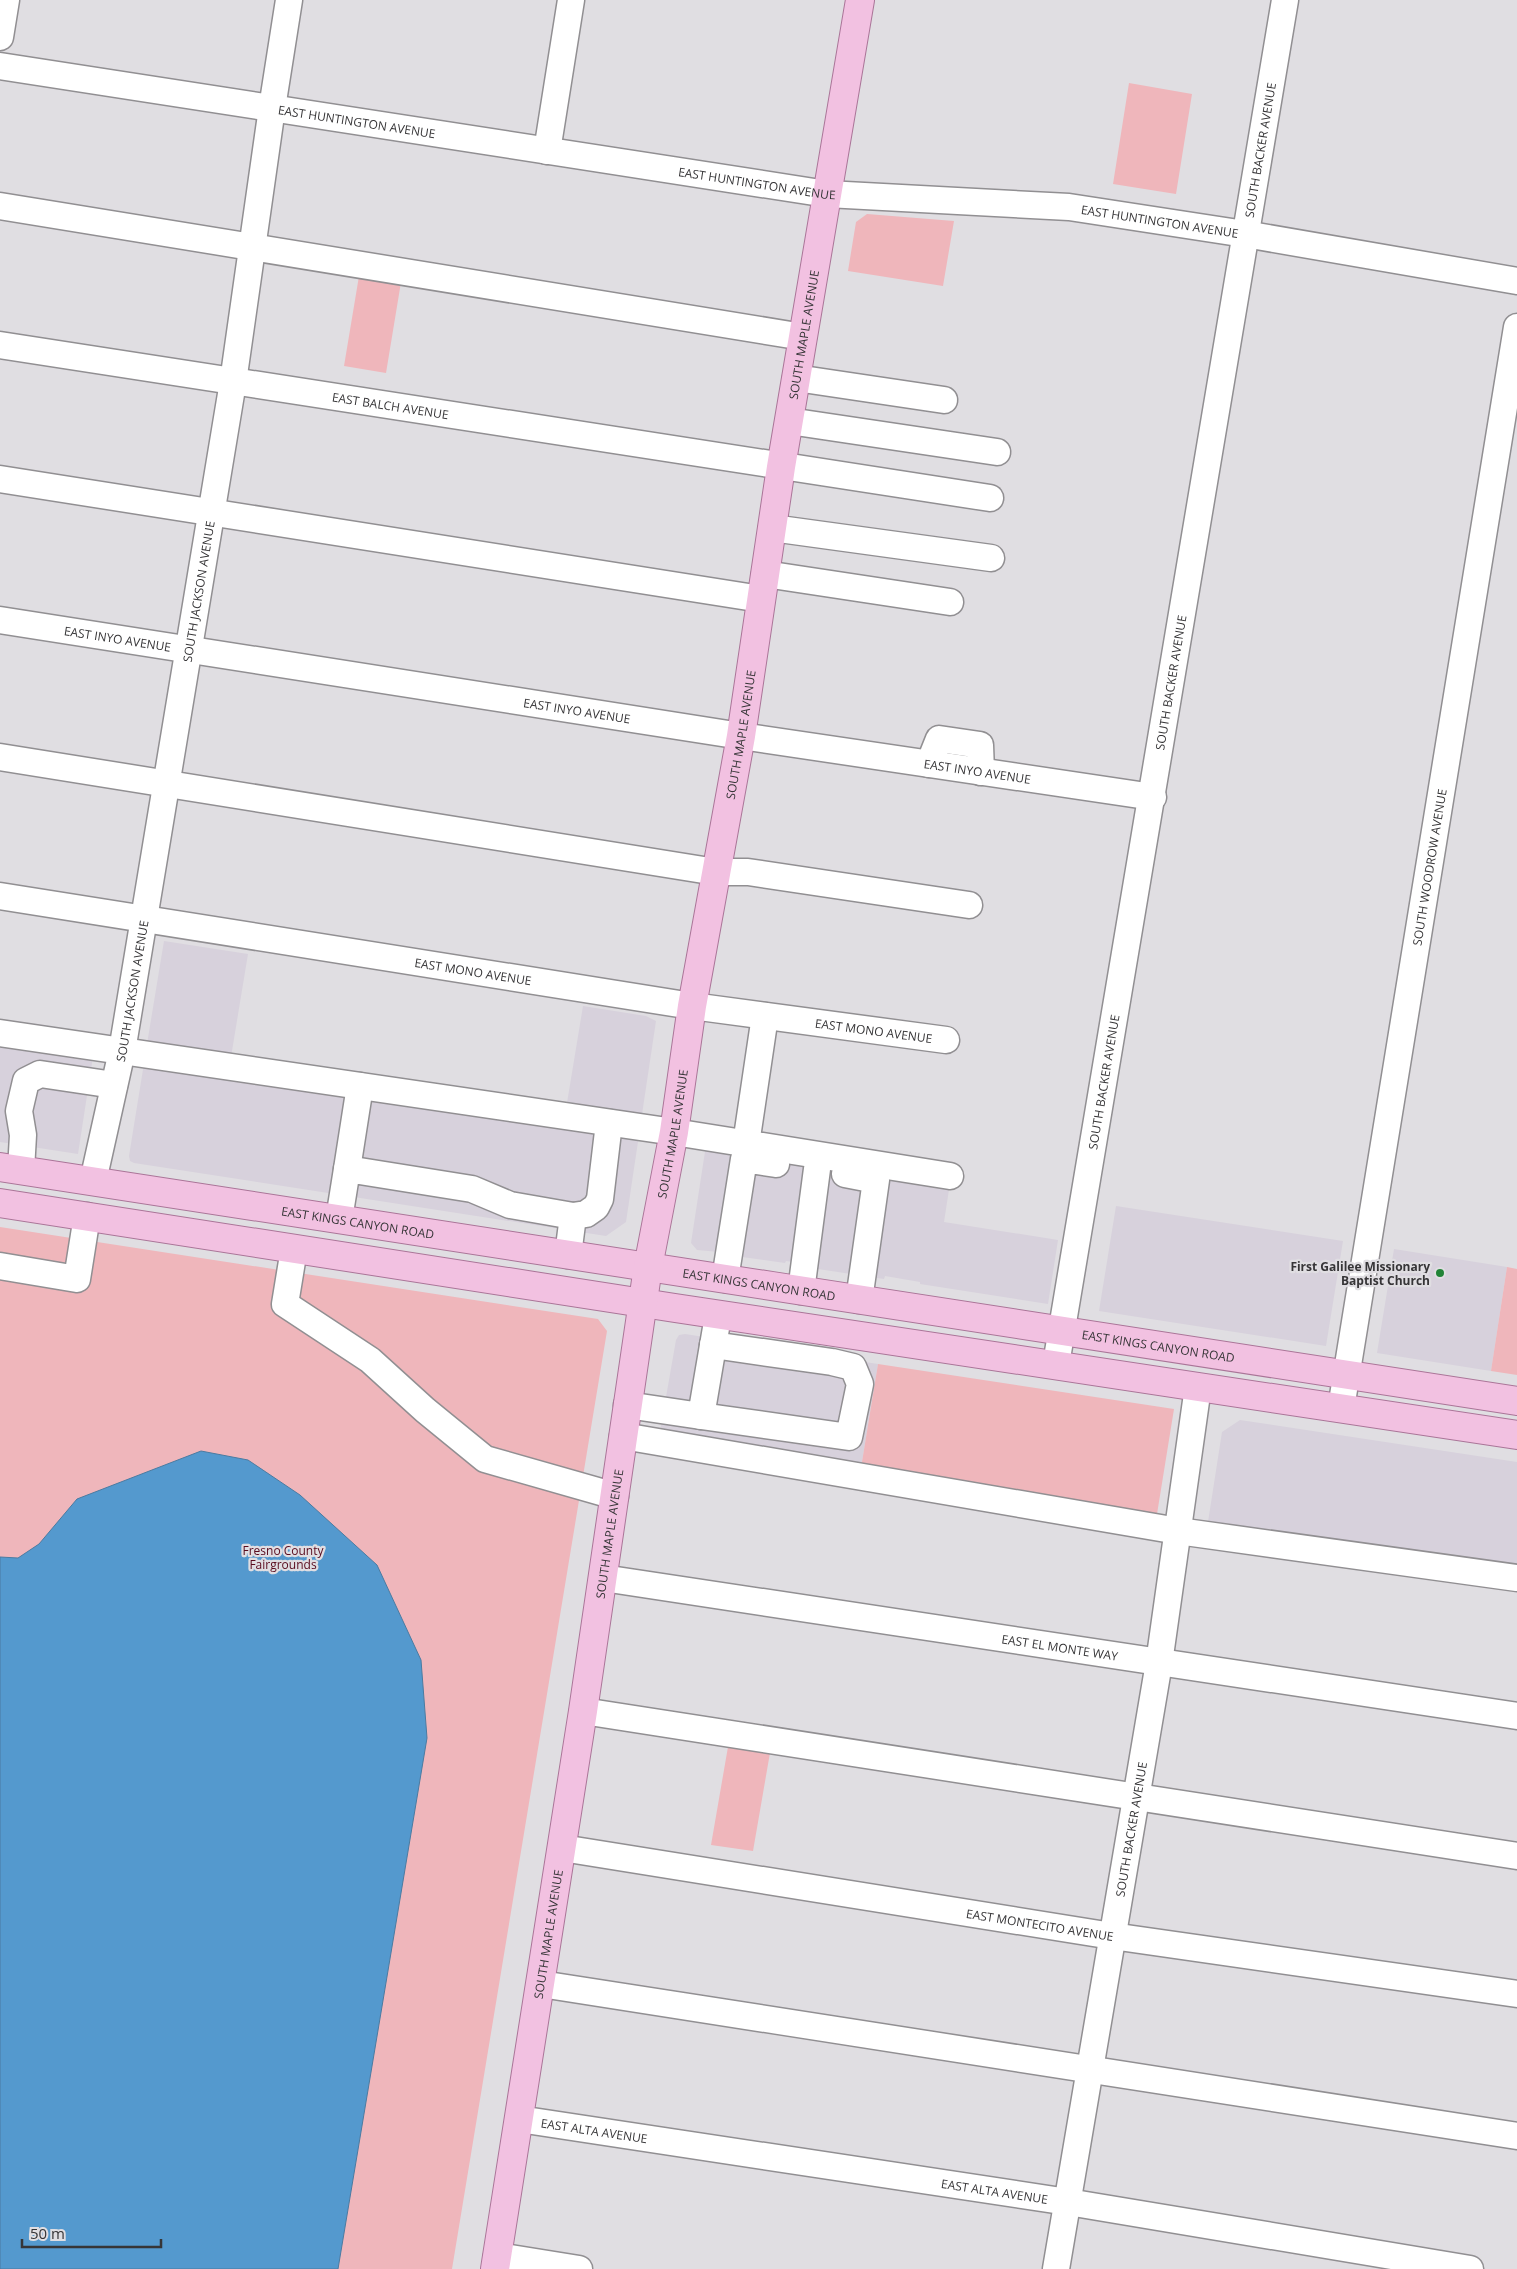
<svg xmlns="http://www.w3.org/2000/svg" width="1517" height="2269" font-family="'Open Sans',sans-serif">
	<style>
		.built { fill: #d7d1dc }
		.green { fill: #efb6bb }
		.water { fill: #5499ce; stroke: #4b7ba1 }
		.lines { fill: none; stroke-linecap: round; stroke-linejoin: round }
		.minor-casing { stroke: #918f92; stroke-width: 29 }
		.major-casing { stroke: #aa7598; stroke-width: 30 }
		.minor { stroke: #fff; stroke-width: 26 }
		.major { stroke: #f2c1e1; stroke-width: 28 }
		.poi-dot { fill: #218337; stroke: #e0dee2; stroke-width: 2 }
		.labels { text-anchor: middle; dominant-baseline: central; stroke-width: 4.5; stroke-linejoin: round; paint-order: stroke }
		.street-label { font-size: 12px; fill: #363537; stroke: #e0dee2 }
		.poi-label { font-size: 12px; font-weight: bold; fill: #363537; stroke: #e0dee2; text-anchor: end }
		.park-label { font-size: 12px; fill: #590b1e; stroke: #e0dee2 }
	</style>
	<rect width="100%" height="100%" fill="#e0dee2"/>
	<path class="built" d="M164 941 248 954 231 1057 147 1044Z
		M583 1006 646 1016 656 1021 641 1121 566 1109Z
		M0 1035 94 1050 78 1154 0 1142Z
		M145 1057 639 1135 626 1222 606 1236 134 1163 130 1161 129 1156Z
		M706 1145 950 1183 944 1222 1058 1240 1048 1304 920 1284V1282L885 1276 884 1279 818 1269V1266L808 1264 786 1261 785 1263 742 1257V1254L697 1250 691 1243Z
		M1116 1206 1343 1241 1326 1346 1099 1311Z
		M1394 1249 1507 1267 1491 1371 1377 1353Z
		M685 1334 878 1364 861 1468 659 1437 676 1340 679 1335Z
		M1240 1420 1517 1462V1569L1208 1522 1222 1432Z"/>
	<path class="green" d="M1129 83 1192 94 1176 194 1113 184Z
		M867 214 954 221 943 286 848 271 856 222Z
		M361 264 403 270 386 373 344 366Z
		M0 1227 598 1319 607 1331 452 2269H0Z
		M1507 1267 1517 1269V1375L1491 1371Z
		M878 1364 1174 1409 1157 1514 861 1468Z
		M729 1741 771 1747 753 1851 711 1845Z"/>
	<path class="water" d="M201 1451 248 1460 300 1495 377 1565 421 1660 427 1738 338 2269H0V1557L18 1558 39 1544 77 1499Z"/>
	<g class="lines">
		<g class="minor-casing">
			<g id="minor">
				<path d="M0 37 6 0"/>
				<path id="s1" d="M0 66 827 194 1069 207 1245 234 1517 281"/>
				<path d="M547 151 571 0"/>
				<path d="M0 206 803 337"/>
				<path id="s2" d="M0 345 990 498"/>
				<path d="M796 378 944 400"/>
				<path d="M789 421 997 452"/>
				<path d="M0 479 761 599"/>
				<path d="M772 528 991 558"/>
				<path d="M765 574 950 602"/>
				<path id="s3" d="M0 620 741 736 1153 797"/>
				<path d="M0 757 716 872H748L969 905"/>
				<path d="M929 764 939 739 980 745 981 772"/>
				<path id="s4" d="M0 896 692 1006 946 1040"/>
				<path d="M0 1033 674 1132 950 1176"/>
				<path d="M746 1144 765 1016"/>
				<path d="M347 1169 360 1086"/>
				<path d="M21 1170 23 1135 19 1111 26 1081 40 1074 114 1085"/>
				<path d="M845 1174 876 1180 859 1300"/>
				<path id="s5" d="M93 1181 122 1051 233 382 272 108 289 0"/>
				<path d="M339 1219 347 1169 472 1189 510 1205 573 1216 586 1214 596 1207 600 1199 609 1123"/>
				<path d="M294 1249 285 1304 370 1360 425 1410 485 1459 615 1496"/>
				<path d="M568 1255 573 1216"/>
				<path d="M0 1266 77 1279 87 1216"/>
				<path d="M725 1279 744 1159 776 1164"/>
				<path d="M801 1291 817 1169"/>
				<path id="s6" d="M1056 1364 1285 0"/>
				<path d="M627 1405 701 1416 716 1328"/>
				<path id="s7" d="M1341 1408 1517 327"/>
				<path d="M701 1416 849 1437 860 1384 853 1367 832 1362 713 1345"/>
				<path d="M623 1436 1178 1531 1517 1578"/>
				<path id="s8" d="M603 1578 1517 1716"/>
				<path d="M583 1711 1517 1856"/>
				<path id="s9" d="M562 1848 1112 1936 1517 1994"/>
				<path d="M541 1984 1517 2136"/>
				<path id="s10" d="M519 2119 1068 2202 1470 2269"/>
				<path d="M497 2256 579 2269"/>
				<path id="s11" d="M1056 2269 1159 1663 1198 1387"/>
			</g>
		</g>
		<g class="major-casing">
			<g id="major">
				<path id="s12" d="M0 1167 1517 1401"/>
				<path d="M0 1203 675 1308 1517 1435"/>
				<path id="s13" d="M495 2269 583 1711 648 1267 674 1132 692 1006 741 736 781 467 860 0"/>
			</g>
		</g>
		<use href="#minor" class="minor"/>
		<use href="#major" class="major"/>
	</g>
	<circle class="poi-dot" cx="1440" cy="1273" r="5"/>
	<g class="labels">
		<g class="street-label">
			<text stroke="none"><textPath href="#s1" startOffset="361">EAST HUNTINGTON AVENUE</textPath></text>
			<text stroke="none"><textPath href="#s6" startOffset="1231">SOUTH BACKER AVENUE</textPath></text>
			<text stroke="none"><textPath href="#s1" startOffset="766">EAST HUNTINGTON AVENUE</textPath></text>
			<text stroke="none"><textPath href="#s1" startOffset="1171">EAST HUNTINGTON AVENUE</textPath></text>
			<text stroke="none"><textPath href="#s13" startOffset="1959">SOUTH MAPLE AVENUE</textPath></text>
			<text stroke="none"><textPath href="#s2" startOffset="395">EAST BALCH AVENUE</textPath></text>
			<text stroke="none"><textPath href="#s5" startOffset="599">SOUTH JACKSON AVENUE</textPath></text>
			<text stroke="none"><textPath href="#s3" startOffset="119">EAST INYO AVENUE</textPath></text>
			<text stroke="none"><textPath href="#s6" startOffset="691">SOUTH BACKER AVENUE</textPath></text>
			<text stroke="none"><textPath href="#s3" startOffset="584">EAST INYO AVENUE</textPath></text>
			<text stroke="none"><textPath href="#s13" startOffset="1554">SOUTH MAPLE AVENUE</textPath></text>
			<text stroke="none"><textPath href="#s3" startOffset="989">EAST INYO AVENUE</textPath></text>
			<text stroke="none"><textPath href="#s7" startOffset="548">SOUTH WOODROW AVENUE</textPath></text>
			<text stroke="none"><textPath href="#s4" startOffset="479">EAST MONO AVENUE</textPath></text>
			<text stroke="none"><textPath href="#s5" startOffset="194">SOUTH JACKSON AVENUE</textPath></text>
			<text stroke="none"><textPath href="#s4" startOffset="884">EAST MONO AVENUE</textPath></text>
			<text stroke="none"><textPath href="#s6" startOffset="286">SOUTH BACKER AVENUE</textPath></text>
			<text stroke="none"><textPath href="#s13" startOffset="1149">SOUTH MAPLE AVENUE</textPath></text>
			<text stroke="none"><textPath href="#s12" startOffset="362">EAST KINGS CANYON ROAD</textPath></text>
			<text stroke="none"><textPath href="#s12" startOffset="768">EAST KINGS CANYON ROAD</textPath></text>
			<text stroke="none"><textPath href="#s12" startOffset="1172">EAST KINGS CANYON ROAD</textPath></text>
			<text stroke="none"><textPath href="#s13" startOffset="744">SOUTH MAPLE AVENUE</textPath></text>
			<text stroke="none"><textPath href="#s8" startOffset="462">EAST EL MONTE WAY</textPath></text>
			<text stroke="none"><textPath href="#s11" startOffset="446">SOUTH BACKER AVENUE</textPath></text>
			<text stroke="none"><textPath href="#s9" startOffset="484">EAST MONTECITO AVENUE</textPath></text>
			<text stroke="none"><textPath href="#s13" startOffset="339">SOUTH MAPLE AVENUE</textPath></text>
			<text stroke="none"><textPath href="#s10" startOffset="76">EAST ALTA AVENUE</textPath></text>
			<text stroke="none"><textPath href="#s10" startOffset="481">EAST ALTA AVENUE</textPath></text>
		</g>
		<g class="poi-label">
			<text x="1430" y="1266">First Galilee Missionary<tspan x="1430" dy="14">Baptist Church</tspan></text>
		</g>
		<g class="park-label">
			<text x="283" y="1550">Fresno County<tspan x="283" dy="14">Fairgrounds</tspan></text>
		</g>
	</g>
	<path d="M22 2239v8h139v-8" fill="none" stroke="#363537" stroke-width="2.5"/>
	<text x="30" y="2239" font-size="15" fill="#363537" stroke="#e0dee2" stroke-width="4" paint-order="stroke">50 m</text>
</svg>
